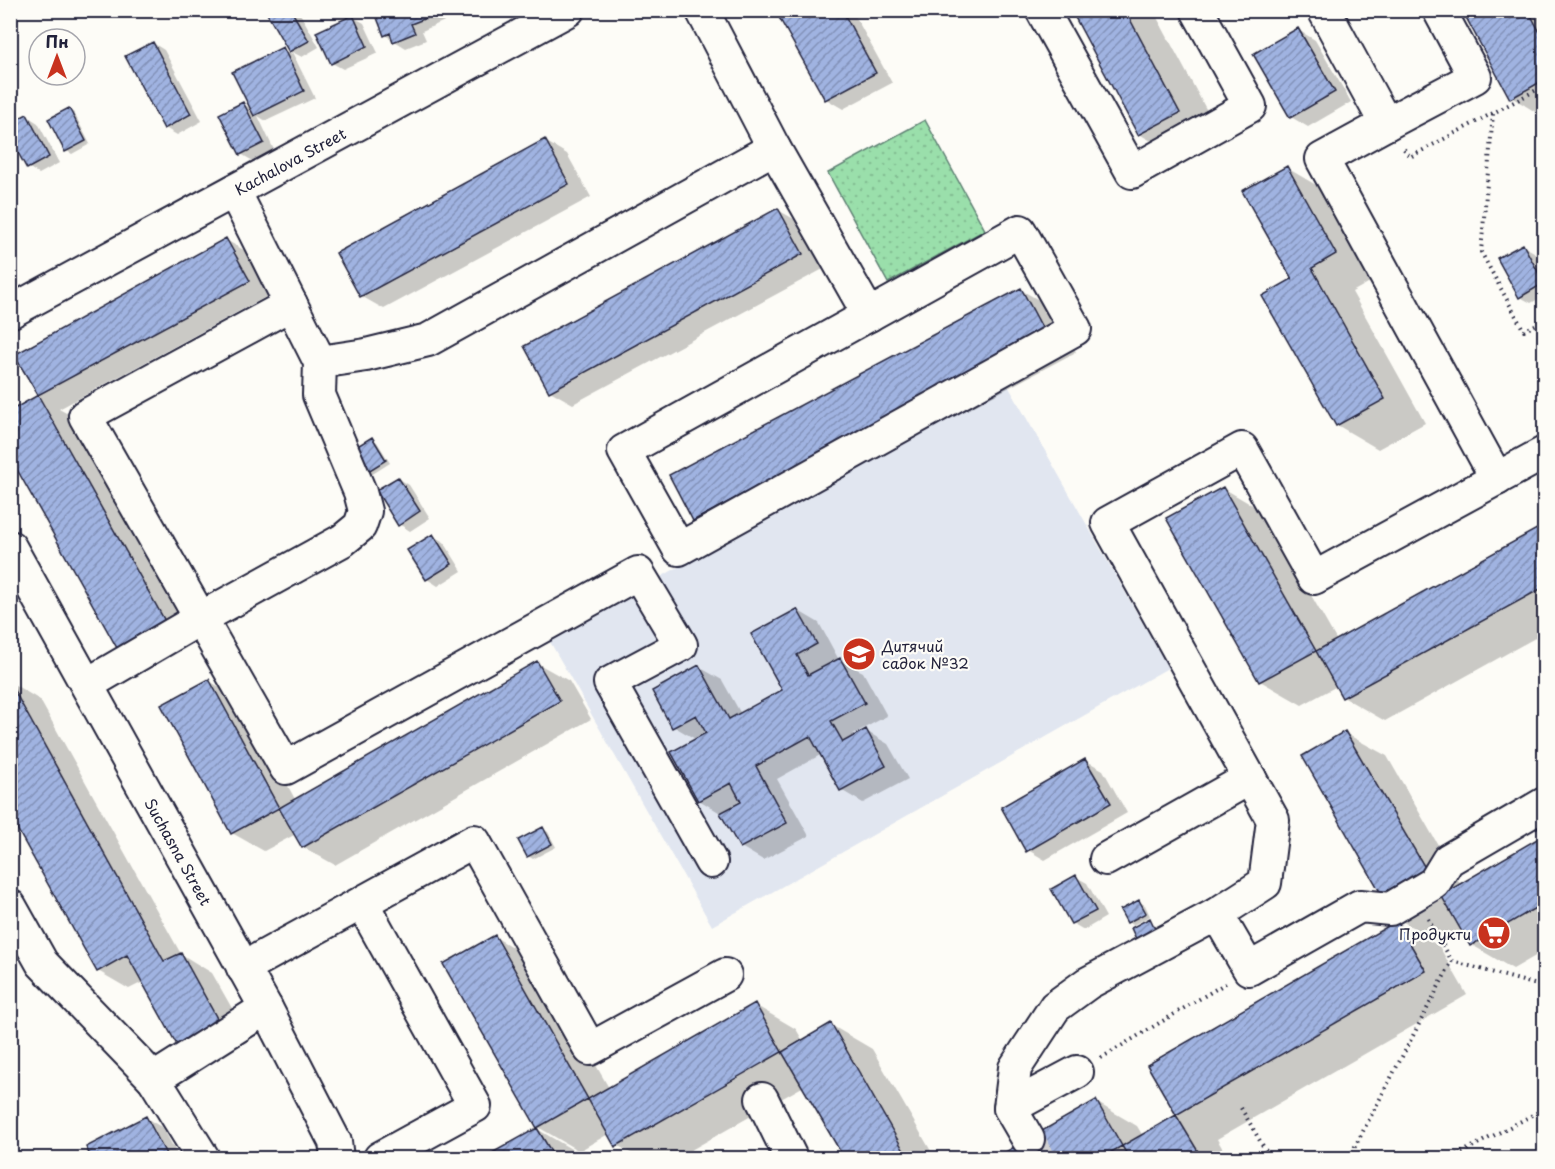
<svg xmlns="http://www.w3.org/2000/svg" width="1555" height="1169" font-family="'Playpen Sans',sans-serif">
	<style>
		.built { fill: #e1e6f0 }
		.park { fill: url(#park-dots); stroke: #5e8073; stroke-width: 1.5 }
		.shadow { fill: #0003 }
		.building { fill: url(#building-hatch); stroke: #22223b; stroke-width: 1.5 }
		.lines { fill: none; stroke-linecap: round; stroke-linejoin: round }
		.minor-tunnel { stroke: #d1d0d1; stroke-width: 32; stroke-dasharray: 32 16; stroke-linecap: butt }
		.minor-casing { stroke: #22223b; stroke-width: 36 }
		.path { stroke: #22223b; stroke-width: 4; stroke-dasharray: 1.5 4.5; stroke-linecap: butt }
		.minor { stroke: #fdfcf7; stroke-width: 32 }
		.labels { text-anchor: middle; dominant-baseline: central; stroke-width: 4.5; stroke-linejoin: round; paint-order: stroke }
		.street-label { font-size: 15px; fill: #22223b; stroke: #fdfcf7 }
		.poi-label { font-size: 15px; fill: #22223b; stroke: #fdfcf7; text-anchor: start }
	</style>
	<defs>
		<pattern id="park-dots" width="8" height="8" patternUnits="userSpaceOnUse" patternTransform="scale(1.5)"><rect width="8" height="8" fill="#9adfab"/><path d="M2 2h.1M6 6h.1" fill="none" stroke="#84bf94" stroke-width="1.8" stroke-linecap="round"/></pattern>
		<pattern id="building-hatch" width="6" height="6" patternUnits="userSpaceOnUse" patternTransform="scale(1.5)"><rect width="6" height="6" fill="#a0b3e1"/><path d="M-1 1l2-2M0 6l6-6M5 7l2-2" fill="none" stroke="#8291b8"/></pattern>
	</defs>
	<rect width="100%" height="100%" fill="#fdfcf7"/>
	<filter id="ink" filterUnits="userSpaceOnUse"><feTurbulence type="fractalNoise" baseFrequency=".0167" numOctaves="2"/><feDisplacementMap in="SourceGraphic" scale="12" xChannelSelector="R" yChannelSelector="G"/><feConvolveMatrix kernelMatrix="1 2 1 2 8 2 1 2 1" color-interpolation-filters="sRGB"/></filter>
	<g filter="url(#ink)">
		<path class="built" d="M1006 382 1168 668 712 926 549 640Z"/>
		<path class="park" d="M925 120 985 230 888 283 828 173Z"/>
		<path class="shadow" d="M267 10H298L319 47 302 57 292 52 315 98 266 121 258 116 274 150 253 161 241 154 243 104 252 109 282 49 292 54Z
			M375 10H446L449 19 422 31 426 40 406 48 385 35Z
			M489 10H505L497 15Z
			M782 10H860L854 14 892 83 843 109 826 99Z
			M1073 10H1153L1221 137 1181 158 1139 134Z
			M1463 10H1544V117L1511 97Z
			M353 17 364 23 378 53 343 69 332 63Z
			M1298 30 1315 40 1351 102 1308 127 1291 117Z
			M153 43 164 50 202 121 177 135 165 128Z
			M69 110 74 113 90 144 72 154 67 151Z
			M27 116 38 123 59 163 39 174 28 167Z
			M545 141 567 154 591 197 384 309 361 296Z
			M1287 168 1328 192 1377 278 1352 292 1425 423 1378 449 1337 425 1294 280Z
			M778 210 801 223 825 268 573 404 550 391Z
			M226 240 249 253 271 294 59 409 70 415 196 640 150 665 119 647 10 412 40 396 16 356Z
			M1523 246 1534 252 1544 271V296L1531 303 1520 297Z
			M1021 290 1053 308 1076 352 726 538 694 520Z
			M372 439 377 442 390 463 371 475 366 472Z
			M398 478 409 485 430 518 410 531 399 524Z
			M1223 488 1264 512 1337 641 1544 526V633L1385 721 1343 697 1337 686 1302 705 1260 681Z
			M433 536 444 542 462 571 438 586 427 579Z
			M797 610 819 623 839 660 863 672 887 716 853 734 855 737 866 731 888 744 908 779 863 803 841 790 822 754 777 779 809 836 763 860 741 847 722 814 699 800 697 740 673 726 699 667 722 680 741 714 784 691Z
			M537 663 569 681 591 719 335 865 303 847 296 834 264 851 232 833 209 681 241 699 296 801Z
			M10 682 40 700 181 954 212 973 250 1040 210 1062 178 1044 143 982 129 989 98 971 10 813Z
			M1345 733 1387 756 1461 885 1544 837V951L1513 969 1472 945 1463 930 1440 943 1398 919Z
			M1085 760 1103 770 1127 813 1045 860 1028 850Z
			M543 829 548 832 556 847 533 859 528 856Z
			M1076 877 1087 883 1106 917 1084 930 1072 923Z
			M1139 902 1145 905 1150 916 1133 925 1128 922Z
			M1397 922 1439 946 1467 995 1217 1139 1228 1158H998L1096 1102 1137 1126 1143 1136 1178 1116 1149 1065Z
			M495 937 536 961 609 1088 755 1005 796 1029 803 1041 831 1025 872 1049 935 1158H845L804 1086 677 1158H639L617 1145 610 1133 579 1151 538 1127Z
			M146 1118 163 1128 179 1158H93L88 1148Z
			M537 1129 578 1153 581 1158H486Z"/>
		<path class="building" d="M265 10H291L309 41 289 52Z
			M374 10H438L439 13 411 24 415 33 393 42 390 33 384 36Z
			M779 10H842L876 73 825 100 776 12Z
			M1071 10H1125L1180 113 1138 135Z
			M1462 10H1528L1544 40V80L1510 99Z
			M353 15 367 46 331 64 316 32Z
			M1298 28 1335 92 1290 118 1253 54Z
			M153 42 191 114 164 129 125 56Z
			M283 47 304 91 254 116 232 72Z
			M243 102 264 143 240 155 219 114Z
			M69 108 86 141 65 152 48 119Z
			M27 114 49 157 27 169 10 138V123Z
			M545 139 569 184 360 297 336 253Z
			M1287 166 1336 254 1312 268 1385 399 1336 426 1262 296 1292 279 1242 191Z
			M778 208 803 254 549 392 524 346Z
			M226 238 250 281 38 395 14 355Z
			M1523 244 1544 283 1519 298 1497 258Z
			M1021 288 1045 333 693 521 669 475Z
			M38 395 165 621 117 648 10 457V411Z
			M372 437 386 460 365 473 351 450Z
			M398 477 420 511 398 526 376 490Z
			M1223 487 1316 651 1259 682 1166 518Z
			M1544 525V587L1342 698 1316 651Z
			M433 534 452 564 426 580 407 550Z
			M797 609 817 644 797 655 808 675 840 658 865 703 831 721 843 742 866 729 886 766 840 791 810 736 756 766 787 823 740 848 720 813 741 802 731 783 698 801 671 752 706 733 696 715 672 728 652 691 699 665 729 719 782 690 751 634Z
			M537 661 560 701 302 848 279 808Z
			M209 679 279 808 231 834 161 705Z
			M10 683 164 961 181 953 219 1022 177 1045 127 955 97 972 10 816Z
			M1345 731 1441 895 1390 909 1302 756Z
			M1085 759 1111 803 1026 852 1001 807Z
			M543 827 552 844 527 857 518 840Z
			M1544 835V903L1470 946 1441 895Z
			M1076 875 1096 911 1071 924 1051 889Z
			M1139 900 1146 913 1127 923 1120 910Z
			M1150 918 1156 931 1137 941 1131 928Z
			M1397 921 1426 971 1176 1115 1147 1065Z
			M495 935 588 1099 537 1128 443 964Z
			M755 1003 782 1052 615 1147 588 1099Z
			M831 1023 908 1158H844L782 1052Z
			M1096 1100 1122 1146 1101 1158H995Z
			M1176 1115 1202 1158H1129L1122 1146Z
			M146 1116 168 1158H132L131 1155 125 1158H91L86 1147Z
			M537 1128 555 1158H483Z"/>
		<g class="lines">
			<path class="minor-tunnel" d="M1028 1139 1039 1158"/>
			<g class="minor-casing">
				<g id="minor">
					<path d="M1042 10 1132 172 1250 106 1197 10"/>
					<path d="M1324 10 1386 124 1322 159 1497 479"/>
					<path d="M1386 124 1475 77 1439 10"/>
					<path d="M774 148 869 315"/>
					<path d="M1020 231 1075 329 679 549 624 451Z"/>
					<path d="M291 304 85 416 286 768 638 573 681 645 610 683 711 862"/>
					<path id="s1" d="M10 312 568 10"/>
					<path d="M320 362 366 355 428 340 774 148 702 10"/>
					<path id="s2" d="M10 547 266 1008 335 1142 337 1158"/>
					<path d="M88 684 201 618 343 540 360 526 365 511 360 492 319 395 320 362 234 191"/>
					<path d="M1106 859 1250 778"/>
					<path d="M362 903 475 1106 380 1158"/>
					<path d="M10 906 42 963 154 1079 203 1158"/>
					<path d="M1217 914 1249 969 1360 906 1390 909 1434 883 1448 860 1544 804"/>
					<path d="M243 968 474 841 590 1049 725 975"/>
					<path d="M154 1079 266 1008"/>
					<path d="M762 1099 791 1158"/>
					<path d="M1010 1108 1077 1072"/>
					<path d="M1028 1139 1010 1108 1015 1068 1055 1007 1088 983 1217 914 1265 883 1273 820 1108 523 1242 449 1314 578 1544 453"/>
				</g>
			</g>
			<path class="path" d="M1493 114 1481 252 1524 331 1544 320
				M1404 149 1410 157 1544 86
				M1428 919 1452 961 1544 987
				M1101 1058 1226 983
				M1241 1108 1270 1158
				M1349 1158 1452 961
				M1451 1158 1544 1109"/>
			<use href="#minor" class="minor"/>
		</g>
	</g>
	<defs>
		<g id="school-disc" transform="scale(1.725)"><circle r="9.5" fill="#c8321e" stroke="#fdfcf7"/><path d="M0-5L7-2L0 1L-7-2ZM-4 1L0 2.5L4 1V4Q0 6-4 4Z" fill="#fff"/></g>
		<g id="supermarket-disc" transform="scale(1.725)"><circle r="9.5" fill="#c8321e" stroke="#fdfcf7"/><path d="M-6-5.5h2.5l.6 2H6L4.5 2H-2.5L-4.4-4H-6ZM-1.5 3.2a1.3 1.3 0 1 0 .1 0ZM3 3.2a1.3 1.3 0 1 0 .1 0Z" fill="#fff"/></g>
	</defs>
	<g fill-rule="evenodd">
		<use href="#school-disc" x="859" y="654"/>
		<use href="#supermarket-disc" x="1494" y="933"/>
	</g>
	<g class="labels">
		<g class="street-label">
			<text stroke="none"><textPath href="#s1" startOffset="318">Kachalova Street</textPath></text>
			<text stroke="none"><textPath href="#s2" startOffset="348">Suchasna Street</textPath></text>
		</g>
		<g class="poi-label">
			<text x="882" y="645">Дитячий<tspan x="882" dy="17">садок №32</tspan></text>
			<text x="1471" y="933" text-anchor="end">Продукти</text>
		</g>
	</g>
	<rect width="1555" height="1169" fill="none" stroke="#fdfcf7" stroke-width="36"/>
	<rect x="18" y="18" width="1519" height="1133" fill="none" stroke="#22223b" stroke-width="2" filter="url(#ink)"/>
	<g transform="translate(57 57)"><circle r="28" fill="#fdfcf7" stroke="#a5a5ac" stroke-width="1.5"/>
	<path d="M0-4.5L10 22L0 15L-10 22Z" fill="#c8321e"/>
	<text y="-9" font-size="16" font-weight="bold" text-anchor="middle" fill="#22223b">Пн</text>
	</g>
</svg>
